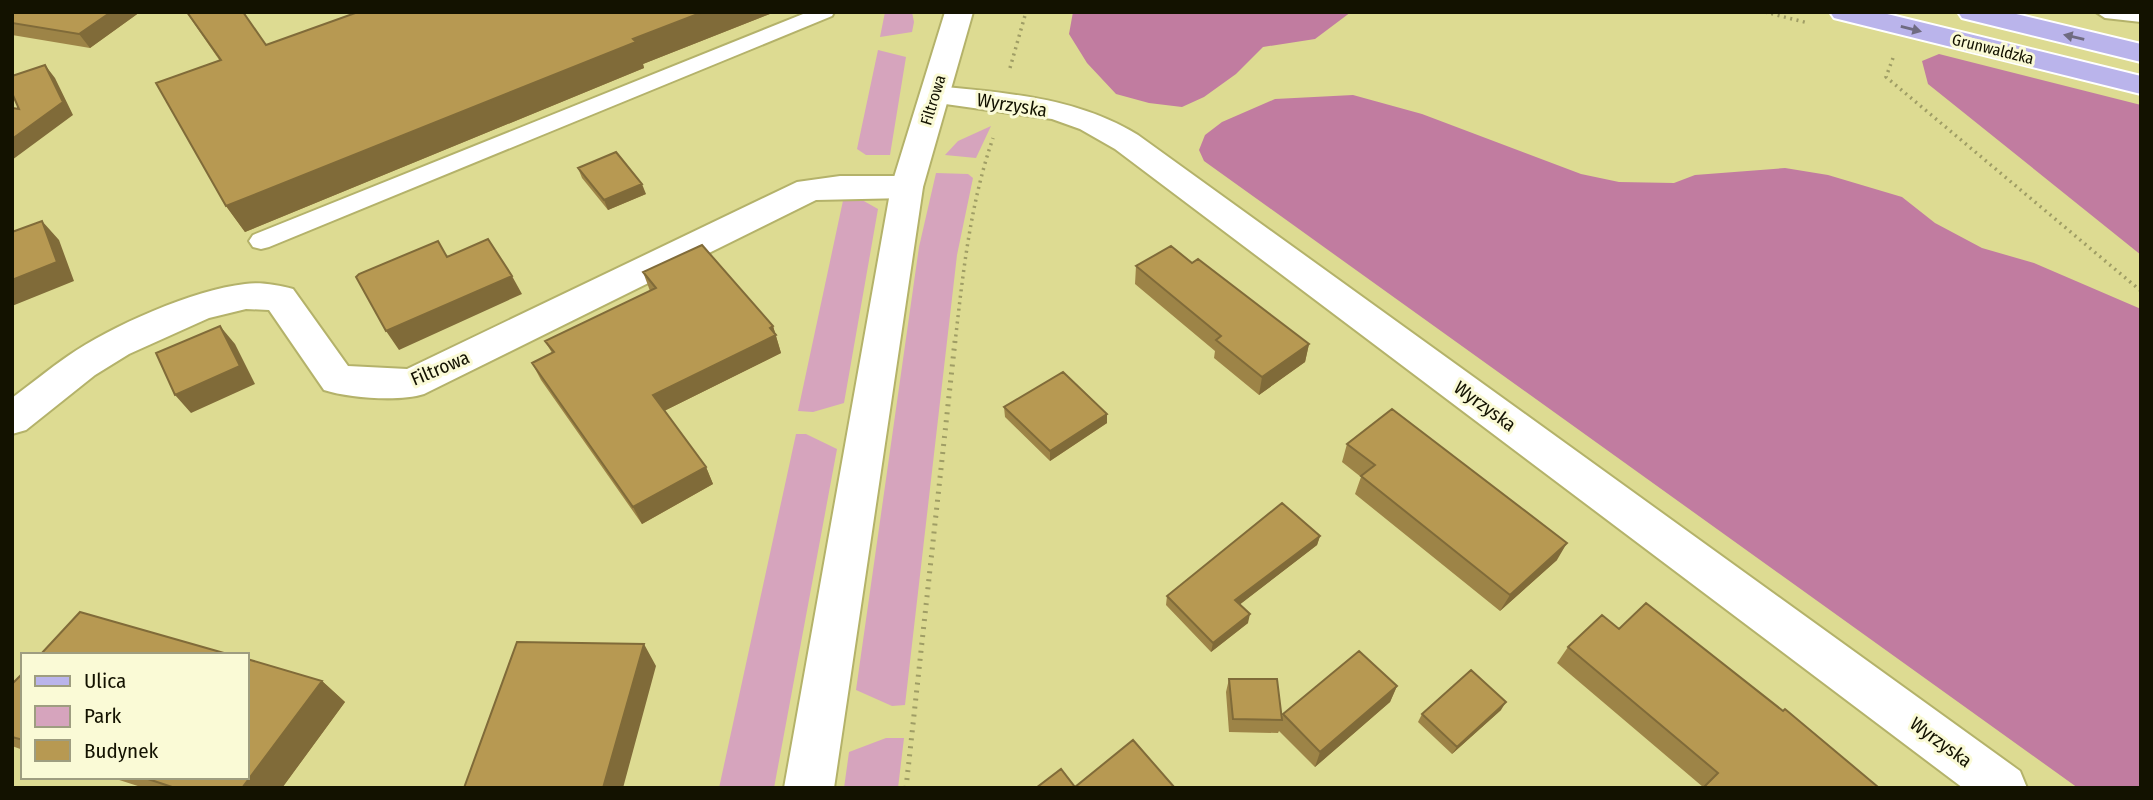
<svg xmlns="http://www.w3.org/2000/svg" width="2153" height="800" font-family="'Fira Sans Condensed',sans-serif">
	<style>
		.green { fill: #d6a4bd }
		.forest { fill: #c17ca0 }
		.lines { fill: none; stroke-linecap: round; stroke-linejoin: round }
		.service-casing { stroke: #b4b26a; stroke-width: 4 }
		.minor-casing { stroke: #b4b26a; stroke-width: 4 }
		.tertiary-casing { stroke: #b4b26a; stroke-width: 4 }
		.primary-casing { stroke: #fff; stroke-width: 4 }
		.path-far1 { stroke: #9f9d65; stroke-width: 3.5; stroke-dasharray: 2 4.5; stroke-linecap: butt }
		.path { stroke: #9f9d65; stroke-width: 5; stroke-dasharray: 2 6; stroke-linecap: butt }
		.service { fill: #fff; fill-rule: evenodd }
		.minor { fill: #fff; fill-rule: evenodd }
		.tertiary { fill: #fff; fill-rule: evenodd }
		.primary { fill: #bab4eb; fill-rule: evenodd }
		.wall { fill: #9d8447 }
		.shaded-wall { fill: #806b39 }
		.building { fill: #b79952; stroke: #806b39; stroke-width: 2 }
		.oneway { fill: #6f6b81 }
		.labels { text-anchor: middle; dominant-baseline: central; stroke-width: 6; stroke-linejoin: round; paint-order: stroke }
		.far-street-label { font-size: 16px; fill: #131200; stroke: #fafad6 }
		.street-label { font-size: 19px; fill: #131200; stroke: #fafad6 }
	</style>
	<rect width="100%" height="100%" fill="#dddb92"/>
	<path class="green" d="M885 12H912L914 22 912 32 880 37Z
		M878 50 906 57 890 155H866L857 149Z
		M991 126 976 158 945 155 958 141Z
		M936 173 968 174 973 178 957 255 905 705 892 706 856 690 919 247Z
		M844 196H855L878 209 844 403 813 412 798 411Z
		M796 434H806L837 449 774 788H719Z
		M886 738H904L898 788H844L849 752Z"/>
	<path class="forest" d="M1073 12H1351L1315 39 1263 47 1236 74 1204 97 1182 107 1149 103 1116 94 1087 63 1069 34Z
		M1939 54 2141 105V255L1928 84 1922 61Z
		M1353 95 1422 114 1581 174 1619 182 1674 183 1695 175 1785 168 1828 175 1902 197 1935 223 1982 248 2034 263 2141 309V788H2078L1204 161 1199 150 1205 135 1222 122 1275 99Z"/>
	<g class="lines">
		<g class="service-casing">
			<path id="service" d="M808 12H834L832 16 269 247 261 249 253 247 249 241 253 235Z
				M2096 12H2141V22L2105 18Z"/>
		</g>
		<g class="minor-casing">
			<path id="minor" d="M935 86C1006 93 1076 97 1138 135L2020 771 2027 788H1963L1115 149 1080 129 1052 119 924 101 920 95 924 89Z
				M840 176H907L919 180 923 187 919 194 907 198 816 200 424 394C399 402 349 398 324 390L269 310 246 309 209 318 129 354 95 375 26 430 12 434V398C31 384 49 369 68 356 111 326 193 290 245 284 260 282 278 285 293 289L348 366 407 369 797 182Z"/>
		</g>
		<g class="tertiary-casing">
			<path id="tertiary" d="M945 12H973L923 187 834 788H784L891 187Z"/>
		</g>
		<g class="primary-casing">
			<path id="primary" d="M1830 12H1879L2141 76V94L1834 18Z
				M1958 12H2008L2141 44V62L1962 18Z"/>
		</g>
		<path class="path-far1" d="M1765 12 1808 23
			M1893 58 1886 77 2141 291
			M1010 68 1026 12
			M955 343C963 273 970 205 993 138"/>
		<path class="path" d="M906 788 955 341"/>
		<use href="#service" class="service"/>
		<use href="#minor" class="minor"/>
		<use href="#tertiary" class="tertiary"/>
		<use href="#primary" class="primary"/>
	</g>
	<path class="wall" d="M12 12H140L90 48 12 35Z
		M186 12H243L266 45 358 12H775L643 64 644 68 245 232 226 206 220 61Z
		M578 168 646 194 608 210 582 178Z
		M1192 263 1309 344 1305 362 1259 395 1214 358 1215 351 1135 284 1136 266Z
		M643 272 773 326 781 353 664 411 706 467 713 484 642 524 541 380 532 363 552 353 545 341 650 291Z
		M1004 407 1107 423 1050 461 1005 417Z
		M1347 444 1557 560 1500 611 1355 494 1361 477 1342 462Z
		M1320 536 1317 545 1240 604 1248 623 1211 652 1166 605 1167 596Z
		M1619 629 1878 788 1703 787 1557 663 1568 647Z
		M23 673V750L12 746V684Z
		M1229 679 1282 716 1283 714 1397 686 1390 702 1315 767 1279 731 1278 733 1229 732 1226 692Z
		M322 681 345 702 282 788H144L110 777H247Z
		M1501 710 1452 754 1418 722 1422 714Z"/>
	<path class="shaded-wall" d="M111 12H140L90 48 79 34Z
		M703 12H775L643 64 644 68 245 232 226 206 633 39Z
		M45 65 55 78 73 115 12 160V139Z
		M642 184 646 194 608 210 604 200Z
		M42 221 59 240 74 281 12 306V280Z
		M512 276 522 294 399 350 386 331Z
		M220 326 235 344 255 384 191 413 175 395Z
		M773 326 781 353 660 413 653 395Z
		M1309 344 1305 362 1259 395 1262 377Z
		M1107 414V423L1050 461V451Z
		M706 467 713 484 642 524 633 507Z
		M1320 536 1317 545 1234 609 1235 600Z
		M1567 543 1557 560 1500 611 1510 595Z
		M1250 614 1248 623 1211 652 1213 643Z
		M644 644 656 666 623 788H603Z
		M322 681 345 702 282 788H242Z
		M1397 686 1390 702 1315 767 1320 752Z
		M1506 702 1501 710 1452 754 1457 747Z"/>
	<path class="building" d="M12 12H111L79 34 12 23Z
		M187 12H243L266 45 358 12H703L633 39 636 42 226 206 156 83 221 60Z
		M45 65 63 102 12 139V108L19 109 12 93V76Z
		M616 152 642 184 604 200 578 168Z
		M42 221 57 262 12 280V232Z
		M488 239 512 276 386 331 356 277 359 274 438 241 447 257Z
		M702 245 773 326 770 328 776 335 653 395 706 467 633 507 532 363 554 352 545 341 656 288 643 272Z
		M1171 246 1192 263 1198 259 1309 344 1262 377 1216 340 1221 336 1136 266Z
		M220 326 240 366 175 395 156 353Z
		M1063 372 1107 414 1050 451 1004 407Z
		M1392 409 1567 543 1510 595 1361 476 1375 465 1347 444Z
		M1282 503 1320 536 1235 600 1250 614 1213 643 1167 596Z
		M1646 603 1783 711 1785 709 1878 787 1703 788 1718 773 1568 647 1602 615 1619 629Z
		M80 612 231 655H40Z
		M517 642 644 644 603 788H464Z
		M1359 651 1397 686 1320 752 1283 714Z
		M247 659 322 681 242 788H175L142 777H247Z
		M1471 670 1506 702 1457 747 1422 714Z
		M23 673V740L12 737V684Z
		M1229 679H1277L1282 720 1233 719Z
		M1133 740 1175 788H1036L1061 769 1075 787Z"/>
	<defs><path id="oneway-solid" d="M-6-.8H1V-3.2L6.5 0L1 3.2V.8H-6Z" transform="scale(1.75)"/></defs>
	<g class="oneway">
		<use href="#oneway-solid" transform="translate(1911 29) rotate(14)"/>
		<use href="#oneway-solid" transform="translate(2074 37) rotate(-167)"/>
	</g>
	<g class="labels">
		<g class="far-street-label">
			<text transform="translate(1993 49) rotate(14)">Grunwaldzka</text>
			<text transform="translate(933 100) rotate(-73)">Filtrowa</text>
		</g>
		<g class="street-label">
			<text transform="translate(1012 105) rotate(9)">Wyrzyska</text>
			<text transform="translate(440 368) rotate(-23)">Filtrowa</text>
			<text transform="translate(1485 406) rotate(36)">Wyrzyska</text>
			<text transform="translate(1941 742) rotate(36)">Wyrzyska</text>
		</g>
	</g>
	<rect width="2153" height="800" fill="none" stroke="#131200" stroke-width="28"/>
	<rect x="21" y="653" width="228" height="126" fill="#fafad6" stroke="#9e9d80" stroke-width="2"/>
	<rect x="35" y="676" width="35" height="10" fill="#bab4eb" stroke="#9e9d80" stroke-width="2"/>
	<text x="84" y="688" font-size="21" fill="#131200">Ulica</text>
	<rect x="35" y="706" width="35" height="21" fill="#d6a4bd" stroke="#9e9d80" stroke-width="2"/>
	<text x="84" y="723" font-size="21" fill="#131200">Park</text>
	<rect x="35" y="740" width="35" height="21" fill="#b79952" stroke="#9e9d80" stroke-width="2"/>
	<text x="84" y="758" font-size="21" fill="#131200">Budynek</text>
</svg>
